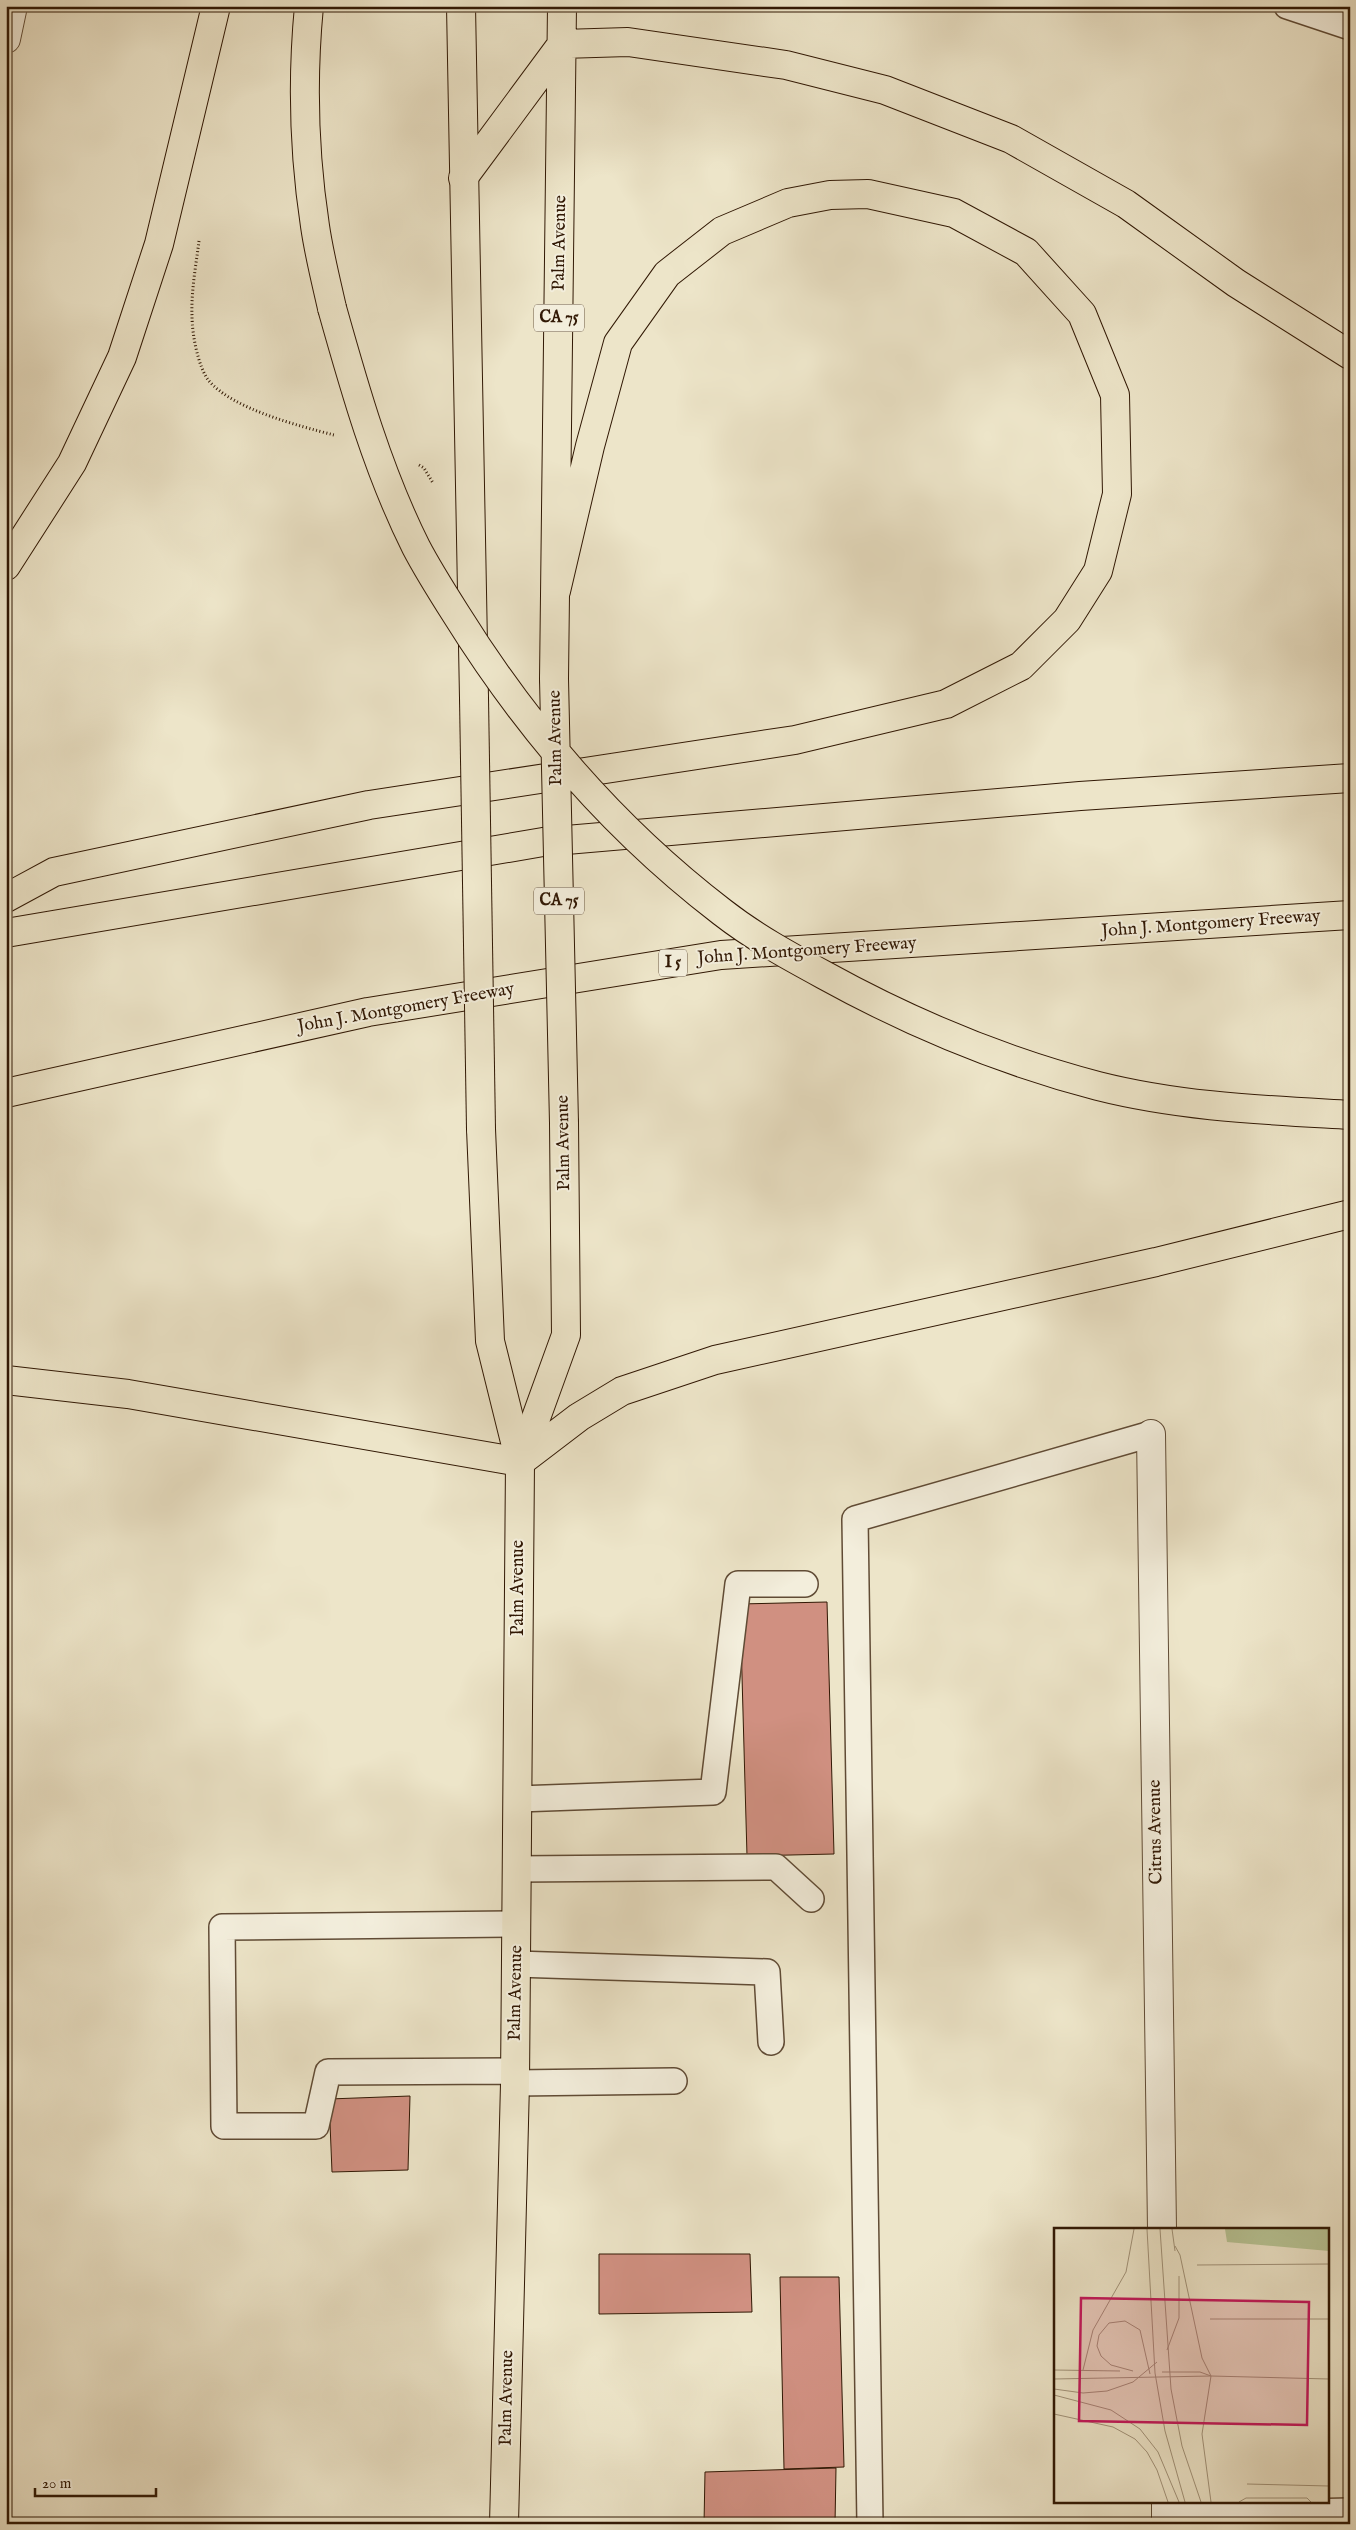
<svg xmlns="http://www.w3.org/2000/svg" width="1356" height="2530" font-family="'IM FELL English',serif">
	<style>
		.building { fill: #d09081; stroke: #311804 }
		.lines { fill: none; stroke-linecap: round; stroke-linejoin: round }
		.lane-casing { stroke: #604b35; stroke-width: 28 }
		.street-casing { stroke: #604b35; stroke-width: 30 }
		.primary-casing { stroke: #311804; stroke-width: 30 }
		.highway-casing { stroke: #311804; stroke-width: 30 }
		.path { stroke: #311804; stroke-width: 3; stroke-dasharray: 1 2.5; stroke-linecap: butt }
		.lane { stroke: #f3eedc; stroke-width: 25 }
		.street { stroke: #f3eedc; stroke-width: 28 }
		.primary { stroke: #ede5c9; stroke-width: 28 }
		.highway { stroke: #ede5c9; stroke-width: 28 }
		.primary-bridge-casing { stroke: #311804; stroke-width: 30; stroke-linecap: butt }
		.highway-bridge-casing { stroke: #311804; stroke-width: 30; stroke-linecap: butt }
		.primary-bridge { stroke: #ede5c9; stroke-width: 28 }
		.highway-bridge { stroke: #ede5c9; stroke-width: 28 }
		.labels { text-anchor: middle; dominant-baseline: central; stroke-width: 4; stroke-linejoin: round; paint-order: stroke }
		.shield { fill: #f3eedc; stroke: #6b5845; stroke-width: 1 }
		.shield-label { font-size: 16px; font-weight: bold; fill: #311804 }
		.street-label { font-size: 18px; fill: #311804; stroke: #f3eedc }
		.inset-road { fill: none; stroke: #a2937a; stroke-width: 1 }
		.view { fill: #c2185b; fill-opacity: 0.15; stroke: #c2185b; stroke-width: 2.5 }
		.inset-edge { fill: none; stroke: #311804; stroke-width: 2.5 }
	</style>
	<rect width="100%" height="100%" fill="#ede5c9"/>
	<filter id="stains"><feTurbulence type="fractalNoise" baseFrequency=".004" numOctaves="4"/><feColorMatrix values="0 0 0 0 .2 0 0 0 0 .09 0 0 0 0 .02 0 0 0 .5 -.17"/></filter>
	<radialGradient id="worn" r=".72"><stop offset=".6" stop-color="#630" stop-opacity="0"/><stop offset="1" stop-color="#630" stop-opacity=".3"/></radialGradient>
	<path class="building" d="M827 1602 834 1854 747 1856 740 1604Z
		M410 2096 408 2170 332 2172 329 2099Z
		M599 2254H750L752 2312 599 2314Z
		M780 2277H839L844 2467 784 2469Z
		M836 2468 835 2524H704L705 2472Z"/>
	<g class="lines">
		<g class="lane-casing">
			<path id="lane" d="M1287 6 1350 27
				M518 1799 713 1792 738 1584H805
				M517 1869 776 1867 811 1899
				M516 1964 767 1972 771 2042
				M515 2071 328 2072 316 2126H224L222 1927 517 1924
				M515 2083 674 2081
				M1166 2515 1350 2511
				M870 2524 855 1519 1151 1434"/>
		</g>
		<g class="street-casing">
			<path id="street" d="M6 39 13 6
				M1151 1434 1162 2229
				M1166 2501V2524"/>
		</g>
		<g class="primary-casing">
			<path id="primary" d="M461 6 474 698
				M481 1129 490 1341 520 1462 515 2083 504 2524"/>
		</g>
		<g class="highway-casing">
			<path id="highway" d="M309 6C302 79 304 154 315 226 319 254 326 281 332 308
				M562 44 628 42 786 65 885 90 1011 139 1126 204 1236 283 1350 355
				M463 178 562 44
				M6 566 72 463 122 357 159 244 216 6
				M554 679 562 6
				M6 898 54 872 369 805 795 740 946 704 1021 666 1067 620 1098 571 1117 494 1115 395 1082 314 1026 252 954 213 868 194 830 195 788 203 722 231 667 274 618 343 590 446 556 591
				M6 933 543 842 1080 796 1350 778
				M6 1093 368 1012 721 955 1350 915
				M6 1380 128 1394 520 1462 579 1417 622 1391 715 1360 1156 1262 1350 1214
				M520 1462 566 1335 564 1123"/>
		</g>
		<path class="path" d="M199 241C196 265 191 292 192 316 192 334 198 367 209 381 233 409 299 426 334 435
			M419 465 424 468 433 483"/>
		<use href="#lane" class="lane"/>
		<use href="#street" class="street"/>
		<use href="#primary" class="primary"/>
		<use href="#highway" class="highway"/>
		<g class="primary-bridge-casing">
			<path id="primary-bridge" d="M474 698 481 1129"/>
		</g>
		<g class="highway-bridge-casing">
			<path id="highway-bridge" d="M332 308C355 390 378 471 416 547 428 570 442 592 456 614 527 728 615 830 722 912 754 937 789 956 824 975 911 1023 1002 1061 1098 1086 1181 1107 1265 1110 1350 1115
				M554 679 564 1123"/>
		</g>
		<use href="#primary-bridge" class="primary-bridge"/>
		<use href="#highway-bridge" class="highway-bridge"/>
	</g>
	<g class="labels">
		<g class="shield">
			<rect x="534" y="304.5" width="50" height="27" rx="4"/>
			<rect x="534" y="887.5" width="50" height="27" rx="4"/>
			<rect x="659" y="949.5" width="28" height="27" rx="4"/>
		</g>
		<g class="shield-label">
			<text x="559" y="318">CA 75</text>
			<text x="559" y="901">CA 75</text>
			<text x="673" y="963">I 5</text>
		</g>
		<g class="street-label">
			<text transform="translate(560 243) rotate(-89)">Palm Avenue</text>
			<text transform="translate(556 738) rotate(-91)">Palm Avenue</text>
			<text transform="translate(1211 924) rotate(-4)">John J. Montgomery Freeway</text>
			<text transform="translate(807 951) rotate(-4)">John J. Montgomery Freeway</text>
			<text transform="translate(406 1008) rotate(-10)">John J. Montgomery Freeway</text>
			<text transform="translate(564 1143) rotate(-91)">Palm Avenue</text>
			<text transform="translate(518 1588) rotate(-90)">Palm Avenue</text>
			<text transform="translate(1156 1832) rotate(-91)">Citrus Avenue</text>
			<text transform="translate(516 1993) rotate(-89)">Palm Avenue</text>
			<text transform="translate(507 2398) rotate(-89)">Palm Avenue</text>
		</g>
	</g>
	<g transform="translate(1054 2228)">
		<rect width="275" height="275" fill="#ede5c9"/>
		<path d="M171 1H275V23L173 14Z" fill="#b8c596"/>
		<path class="inset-road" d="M93 1 101 145 111 203 131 274M106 1 117 161 128 218 147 274M118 1 121 23M121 18 126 27 148 130 157 148 148 206 157 274M143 37 275 36M156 91H275M113 122 125 90V48M0 142 66 143M29 142 39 102 72 44 80 1M79 143 57 137 47 128 43 118 45 107 55 95 71 93 86 102 96 146M108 144H146L157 148M0 151 157 148 275 151M0 161 29 165 53 163 79 154 103 134M0 167 57 182 86 201 104 224 125 274M0 186 59 199 81 211 93 224 103 242 114 274M193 256 275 258M185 274 192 270H253L257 274"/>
		<path class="view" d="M27 70 255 74 253 197 25 193Z"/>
		<rect width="275" height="275" class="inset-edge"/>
	</g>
	<rect width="1356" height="2530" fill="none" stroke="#ede5c9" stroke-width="25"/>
	<rect x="8" y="8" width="1341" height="2515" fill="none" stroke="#311804" stroke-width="2.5"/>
	<rect x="12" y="12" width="1331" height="2505" fill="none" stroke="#311804"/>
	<path d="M35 2488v8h121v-8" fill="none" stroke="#311804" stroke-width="2.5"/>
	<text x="42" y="2488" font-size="15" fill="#311804" stroke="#f3eedc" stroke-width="4" paint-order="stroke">20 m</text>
	<rect width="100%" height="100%" filter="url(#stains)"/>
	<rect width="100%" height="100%" fill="url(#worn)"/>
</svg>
